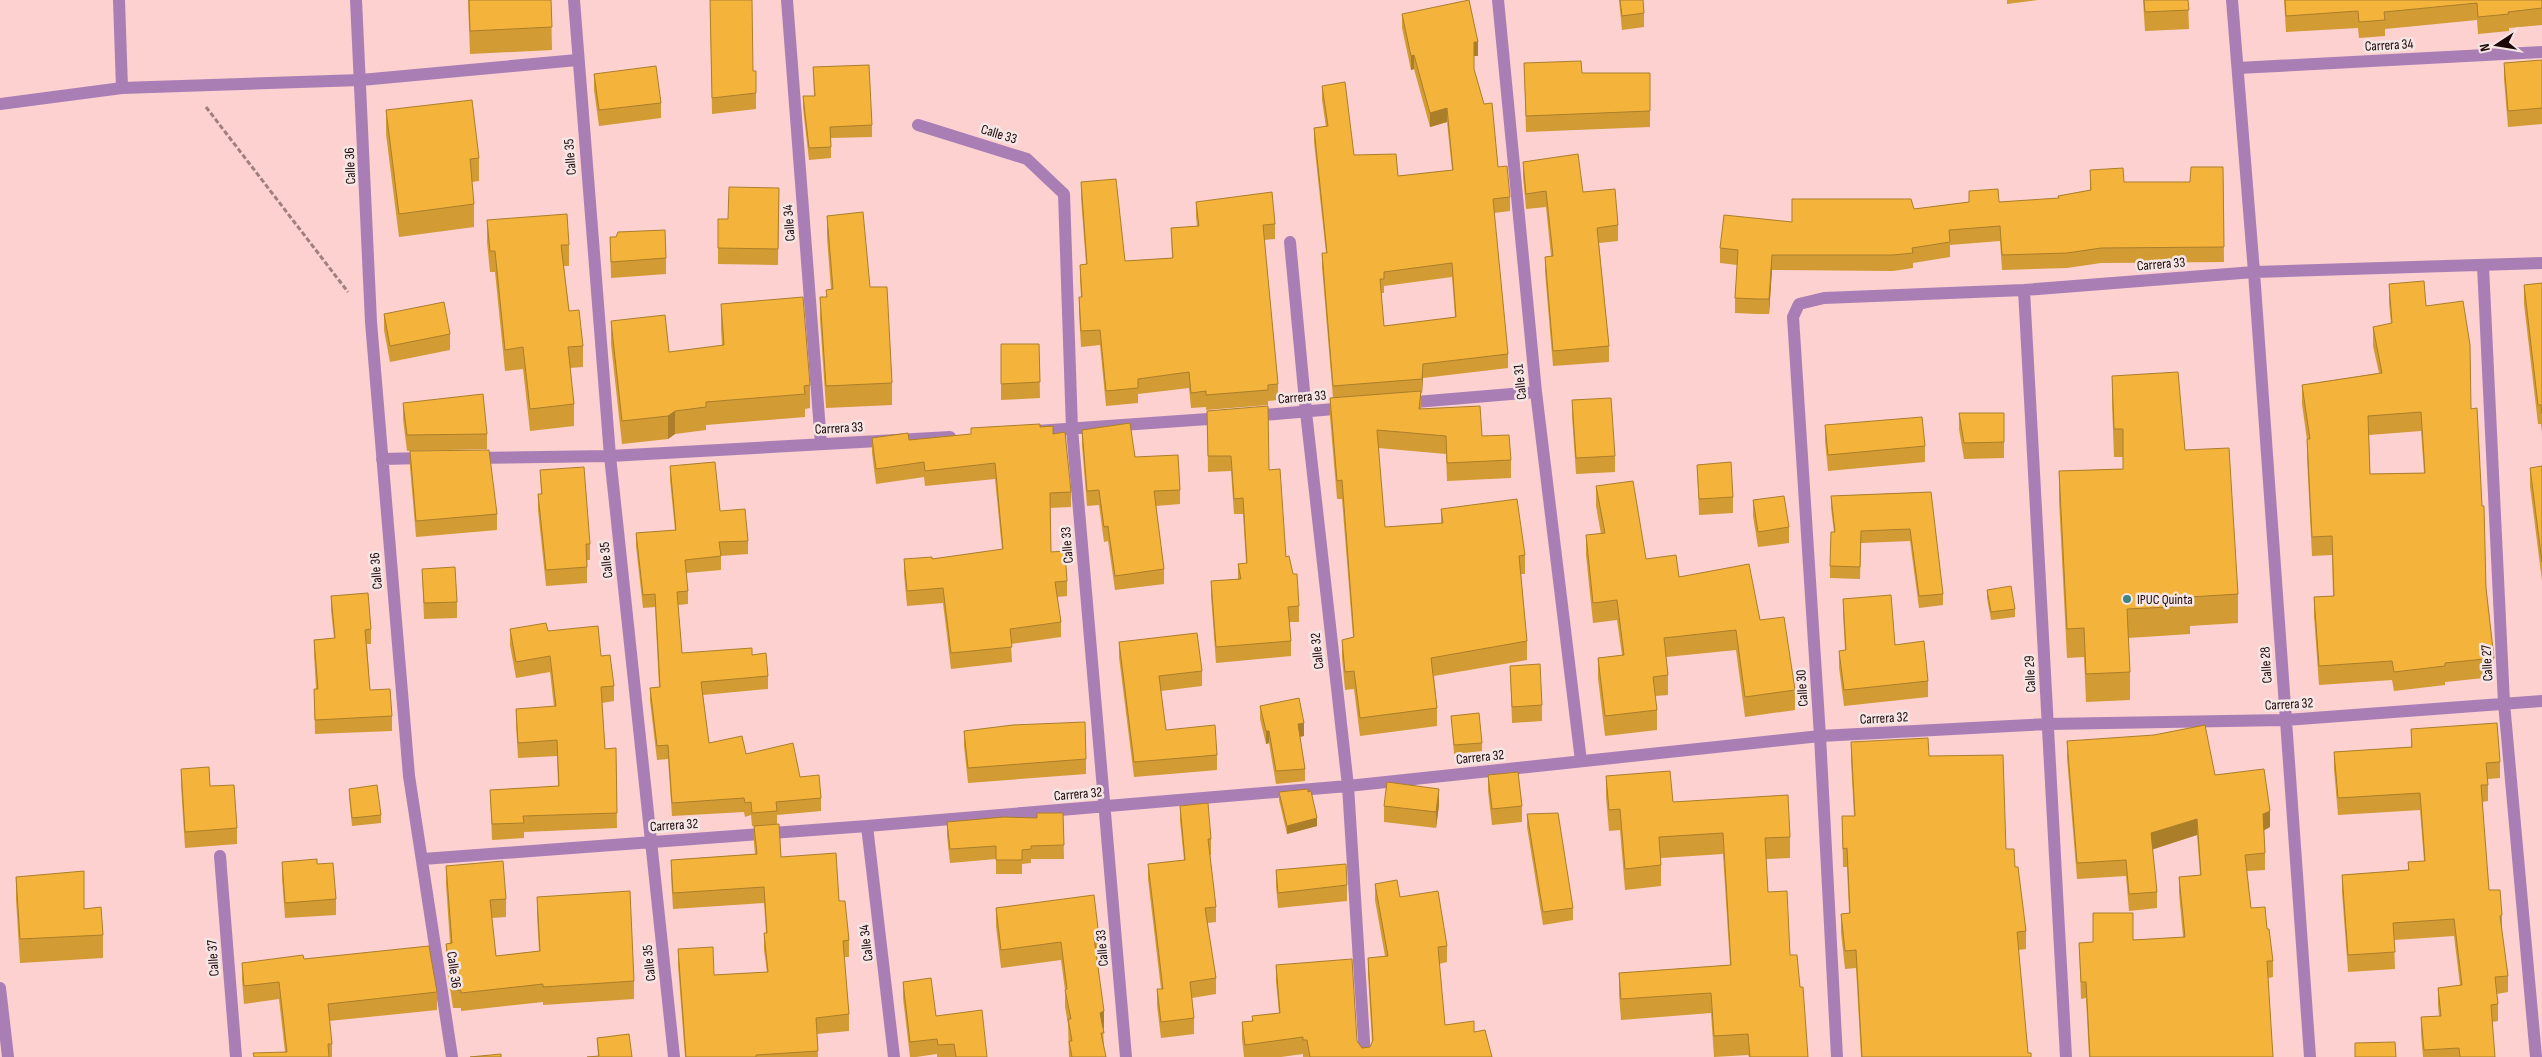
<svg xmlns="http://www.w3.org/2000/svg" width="2542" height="1057" font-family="'Sofia Sans Condensed',sans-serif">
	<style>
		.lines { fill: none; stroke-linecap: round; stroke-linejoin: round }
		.path { stroke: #a17f7e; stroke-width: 3; stroke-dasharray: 5 2.5; stroke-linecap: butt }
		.street { stroke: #a97eb5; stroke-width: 12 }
		.wall { fill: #d29b34; fill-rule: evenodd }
		.shaded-wall { fill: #ab7e2a }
		.building { fill: #f4b43c; stroke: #ab7e2a; fill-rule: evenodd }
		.poi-dot { fill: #3c8487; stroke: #f5e6e6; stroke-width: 2 }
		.labels { text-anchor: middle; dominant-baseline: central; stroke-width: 5; stroke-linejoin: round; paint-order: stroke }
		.street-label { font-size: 14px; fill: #1e0708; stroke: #f5e6e6 }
		.poi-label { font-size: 14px; fill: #1e0708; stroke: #f5e6e6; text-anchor: start }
	</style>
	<rect width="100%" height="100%" fill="#fcd1d0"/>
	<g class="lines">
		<path class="path" d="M206 107 348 292"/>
		<path class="street" d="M119 0 122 88
			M356 0 371 322 409 776 452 1057
			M574 0 610 456 674 1057
			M787 0 821 444
			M1498 0 1536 392 1581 761
			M2232 0 2254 272 2310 1057
			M2238 68 2542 52
			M0 104 122 88 361 80 577 60
			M918 125 1027 159 1064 194 1072 429 1126 1057
			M1290 242 1306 412 1348 786 1365 1057
			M2483 266 2504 703 2536 1057
			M2024 290 2066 1057
			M1404 403 1536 392
			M1252 416 1346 408
			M1037 431 1222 418
			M473 458 610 456 950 437
			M382 459 425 458
			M867 826 894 1057
			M220 856 236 1057
			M423 859 867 826 1348 786 1820 736 2048 724 2285 720 2542 701
			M0 988 8 1057
			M1837 1057 1820 736 1793 317 1799 304 1824 298 2024 290 2254 272 2542 263"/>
	</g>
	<path class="wall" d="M468 0H551L552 50 470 54Z
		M710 0 753 71H756V109L712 114Z
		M1619 0H1643L1644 13V27L1622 30Z
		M2007 0H2038L2007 4Z
		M2143 0H2188L2189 29 2145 31Z
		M2284 0H2542V25L2509 28V31L2478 34 2477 20 2385 29V36L2359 38 2358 28 2286 32Z
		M1402 14 1478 56H1474V69L1498 167 1510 197V211L1494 213 1508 354V368L1423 378 1422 393H1421V409L1482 436 1511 460V478L1447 481 1446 454 1378 448 1385 527 1441 523V509L1525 555V574H1521L1527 641V660L1434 676 1437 708V726L1360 736 1354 689 1345 690 1342 658V640L1353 637 1342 499H1337L1330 417V398H1333L1322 267V253H1326L1314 142V128L1326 127 1322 100V86L1354 155 1398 176 1452 170 1447 122 1430 127 1414 69 1411 70 1402 28ZM1452 277 1455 317 1384 326 1381 293H1384V286Z
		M2542 60V124L2508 127 2504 79V63Z
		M1524 63 1582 73H1650V127L1526 132Z
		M813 67 872 125V137L831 138V158L809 160 803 108V96H814Z
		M594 74 661 103V118L599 126 594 90Z
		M386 110 479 158V181L472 182 474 204V227L399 237 386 134Z
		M1523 162 1583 192 1618 225V241L1599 243 1609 346V362L1553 366 1545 272V257L1551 256 1546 207 1526 209 1523 177Z
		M2223 167 2224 262 2101 263 2067 268 2002 270 2000 241 1950 245V257L1913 263V268L1893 271 1772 270 1769 314H1757L1735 313V298L1737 265 1720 263V248L1792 222 1914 209 1969 202V191L1999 202 2058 199V196L2090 190V170L2124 182H2190Z
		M1081 182 1125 261 1172 258 1171 228 1197 226 1196 217V202L1275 224V239L1264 240 1278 384V400L1268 401V405L1206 410V407L1191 408 1189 388 1138 394V403L1106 406 1100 345 1081 347 1079 313V297H1081L1080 280V265L1086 264 1081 198Z
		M779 188 778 265 718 264V219H728Z
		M827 216 870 287 892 383V405L826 408 820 319V297H826L831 290 827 237Z
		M487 220 569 245V266H564L569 311 583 346V367L570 368 574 404V426L530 431 523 369 505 371 495 272H490L487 242Z
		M610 237 666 258V274L611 278Z
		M2542 283V433L2541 424H2538L2524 304V285Z
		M2389 284 2426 306 2471 409 2482 506 2486 588 2494 658V677L2445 682V685L2394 691 2392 680 2319 685 2314 616V597L2333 596 2332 555 2312 556 2307 458V440L2302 404V385L2379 373 2373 346V327L2391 324 2389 303ZM2421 431 2424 473 2370 474 2369 435Z
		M721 304 810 385V408L805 409V417L706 425V430L675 434 668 439 622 444 611 344V321L669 352 722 346 721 328Z
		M384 314 450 334V350L390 362 384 330Z
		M1001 344H1039L1040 398 1001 400Z
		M2112 376 2185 450 2238 594V623L2190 626V634L2128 638 2130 672V700L2086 702 2084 657 2067 658 2059 500V471L2123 469V457H2114L2112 404Z
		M1572 400 1615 456V472L1576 474 1572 416Z
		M403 403 487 434V449L407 451 403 419Z
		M1207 411 1269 470 1286 557 1299 606V622H1289L1291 641V656L1216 663 1211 596V581L1238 579V564L1246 563 1243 514H1234L1231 471 1208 472Z
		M1959 413H2004V458L1964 459 1959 429Z
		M1825 425 1925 446V462L1828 471 1825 441Z
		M1040 427 1053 434 1071 492V507L1050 508 1051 552 1067 581V596L1057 597 1061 622V637L1011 644 1012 662 951 669 943 603 907 606 904 574V559H932L1002 550 995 479 925 486 924 477 876 484 872 453V438L909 440Z
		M1082 430 1135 457 1180 490V504L1156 506 1164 569V584L1115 590 1108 541 1104 542 1099 505 1087 506 1082 445Z
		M410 451 497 514V530L416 537 410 467Z
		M1697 465 1733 497V513L1699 515Z
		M670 466 720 511 748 541V554L721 556V570L686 573 688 591V604L678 605 682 653 752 655 768 676V689L703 695 709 743 746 754 800 777 821 798V811L777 815V824L781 857 839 901 849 940V957H844L849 1014V1031L817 1034 818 1057H685L678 965V949L714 975 767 972 764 950V933H766L764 903 673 909 671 876V860L755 854 754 843V826H752L751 815 745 817 744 812 672 816 668 759 657 760 650 701V688L659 687 655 607 643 608 636 546V533L675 530 670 480Z
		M2542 466V581L2530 486V468Z
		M540 470 590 544V560H587V583L546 586 538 510V494H541Z
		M1596 486 1646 559 1679 577 1760 620 1795 690V710L1745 717 1736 650 1666 657 1668 675V695L1655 696 1657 710V730L1605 736 1598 678V658L1622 655 1617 620 1593 623 1586 555V535L1601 534 1596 506Z
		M1931 492 1943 594V605L1919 608 1910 541 1861 543 1860 579 1830 578V566L1834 532 1831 508V496Z
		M1753 500 1789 527V543L1758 547 1753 516Z
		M422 569 457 602V618L424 619Z
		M1987 590 2015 609V617L1991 620 1987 598Z
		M331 596 371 629V644H367L370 690 392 716V731L315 734 314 689H316L314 654V640L334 638 331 610Z
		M1843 599 1895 645 1928 681V697L1844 706 1839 667V651L1845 650 1843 614Z
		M510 629 548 631 601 656 614 686V701L602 703 605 749 616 748 617 828 524 832V838L492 840 490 790 558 786 557 756 518 758 516 725V709L554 707 550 672 516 678 510 645Z
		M1119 642 1202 671V686L1161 691 1166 730 1217 755V770L1134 777 1119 657Z
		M1510 666 1542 705V721L1512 723Z
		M1260 706 1304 736 1300 737 1305 769V781L1276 784 1269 743 1266 744 1260 719Z
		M1451 716 1482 743V751L1454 754Z
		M2411 729 2500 762V778L2488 779V801L2482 802 2489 890 2502 915V932L2508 976V992L2497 994 2498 1004V1021L2492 1022 2495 1057H2423L2421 1034V1017L2439 1016 2438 1005V988L2460 985 2454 936 2394 940 2395 969 2348 972 2342 892V875L2408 870V862L2424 861 2420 810 2338 815 2334 769V752L2411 747Z
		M964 731 1086 759V774L968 783 964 746Z
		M2067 741 2215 775 2270 827 2264 830 2265 853V870L2247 871 2251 908 2267 929 2273 961V977L2268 978 2273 1057H2089L2086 998 2081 999 2079 943 2183 937 2179 893V877L2200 875 2197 835 2152 849 2157 892V908L2129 911 2126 876 2077 879 2067 758Z
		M1851 742 1929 756 2006 849 2015 867 2026 931V949L2018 950 2028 1053 2031 1057H1861L1856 968 1845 969 1841 932V914L1849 913 1847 867H1843L1842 816H1854L1851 761Z
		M181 769 210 786 237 828V844L185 848 181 785Z
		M1488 775 1522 806V822L1492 825 1488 791Z
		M1606 776 1673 802 1790 837V858L1766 859 1768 892 1790 955 1800 987 1808 1057H1749L1748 1055 1714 1057 1711 1013 1621 1020 1619 994V973L1730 965 1723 854 1661 858V886L1625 890 1620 830 1609 831 1606 797Z
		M349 789 381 815V823L352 826 349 797Z
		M1279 792 1317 826 1287 834 1279 800Z
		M1439 805 1436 828 1384 822V806Z
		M1180 806 1211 839V855H1210L1216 907V922L1207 923 1216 978V994L1192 998 1194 1018V1034L1161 1038 1157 1005V989H1161L1148 879V864L1184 860 1180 821Z
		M1063 813 1064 859H1031V863L1022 864V874H996V859L950 863 947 836V822L1037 818Z
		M1527 814 1573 908V920L1543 925 1527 827Z
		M282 862 317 864 336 899V915L285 918 282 878Z
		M446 866 506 899V917L492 918 496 956 539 951 537 915V897L634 981V999L543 1005V1002L461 1011V1008H453L446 962V944L450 943 446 884Z
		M1276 870 1347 885V901L1278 908 1276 886Z
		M16 877 84 909 103 935V958L20 963 16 900Z
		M1375 884 1400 897 1447 946V962L1439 964 1445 1025 1474 1032 1492 1057H1303V1054L1281 1057H1244L1242 1039V1022L1252 1021V1016L1279 1013 1276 982V965L1357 1041 1362 1048 1370 1047 1372 1042 1368 974V958L1385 956 1375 900Z
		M996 908 1099 937V955H1097L1104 1028 1103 1029 1104 1047 1106 1057H1069L1068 1024 1065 1007V990L1061 960 1001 968 996 926Z
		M304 959 437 992V1010L329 1021 332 1044V1057H253L285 1052 279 999 244 1004 242 980V963Z
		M903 982 936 1016 987 1057H937V1054L916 1057H910L903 998Z
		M597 1038 632 1057 598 1056Z"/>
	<path class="shaded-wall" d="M1474 42H1478V56H1474Z
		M1414 55V69L1411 70V56Z
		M1447 108V122L1430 127V113Z
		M1772 255V270L1769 314V299Z
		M1423 364V378L1422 393V379Z
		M675 411V434L668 439V416Z
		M1304 723V736L1298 737V724Z
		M1266 731H1269V743L1266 744Z
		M1439 789V805L1436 828V812Z
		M2270 811V827L2263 831V814Z
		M1317 818V826L1287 834V826Z
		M2197 819V835L2151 850V833Z
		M1104 1011V1028L1100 1030V1013Z"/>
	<path class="building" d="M469 0H551L552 27 470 31Z
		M710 0H752L753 71H756V93L712 98Z
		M1469 0 1478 42H1474V69L1484 104 1492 103 1498 167 1507 166 1510 197 1493 199 1508 354 1423 364 1422 379 1333 386 1322 253H1327L1314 128 1328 126 1322 86 1345 82 1354 155 1396 154 1398 176 1453 170 1447 108 1430 113 1414 55 1411 56 1402 14ZM1452 263 1456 317 1384 326 1380 279H1384V272Z
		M1620 0H1643L1644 13 1622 16Z
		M2144 0H2188L2189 10 2145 12Z
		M2285 0H2542V8L2508 12 2509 14 2478 17 2477 3 2384 12 2385 20 2359 22 2358 11 2286 16Z
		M2542 60V108L2508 111 2504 63Z
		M1581 61 1582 73H1650V111L1526 116 1524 63Z
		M869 65 872 125 830 127 831 147 809 148 803 96H815L813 67Z
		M656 66 661 103 599 110 594 74Z
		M472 100 479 158 470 159 474 204 399 214 386 110Z
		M1578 154 1583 192 1615 189 1618 225 1597 228 1609 346 1553 351 1545 257 1553 256 1546 191 1526 194 1523 162Z
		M2191 167H2223L2224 247 2101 248 2067 253 2002 255 2000 226 1949 230 1950 242 1912 248 1913 253 1893 255H1772L1769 299H1757L1735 298 1738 250 1720 248 1724 215 1792 222V199H1911L1914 209 1969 202V191L1998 189 1999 202 2059 198 2058 196 2091 190 2090 170 2123 168 2124 182H2190Z
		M1116 179 1125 261 1173 258 1171 228 1199 226 1196 202 1272 192 1275 224 1263 225 1278 384 1268 385V390L1206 395V391L1191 393 1189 372 1138 379V388L1106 391 1100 330 1081 331 1079 297H1082L1080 265 1087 264 1081 182Z
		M729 187 779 188 778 249 718 248V219H728Z
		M863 212 870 287H887L892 383 826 386 820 297H827L826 290 833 289 827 216Z
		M567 214 569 245H561L569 311 579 310 583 346 568 347 574 404 530 409 523 347 505 350 495 251H490L487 220Z
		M665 230 666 258 611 262 610 237H616L618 232Z
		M2424 281 2426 306 2463 301 2470 345 2471 409 2477 408 2482 506H2484L2486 588 2494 658 2445 663V666L2394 672 2392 661 2319 666 2314 597 2334 596 2332 536 2312 537 2307 439H2310L2302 385 2382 373 2373 327 2392 323 2389 284ZM2421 412 2425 473 2370 474 2368 416Z
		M2542 283V414L2541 405H2538L2524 285Z
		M803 297 810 385 804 386 805 394 706 402V407L675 411 668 416 622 421 611 321 665 315 669 352 724 345 721 304Z
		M444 302 450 334 390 346 384 314Z
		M1001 344H1039L1040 382 1001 384Z
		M2178 372 2185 450 2229 448 2238 594 2190 597V606L2127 609 2130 672 2086 674 2084 628 2067 629 2059 471 2123 469V429H2114L2112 376Z
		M1421 391 1419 409 1480 406 1482 436 1509 435 1511 460 1447 463 1446 436 1377 430 1385 527 1443 523 1441 509 1517 499 1525 555 1519 556 1527 641 1431 658 1437 708 1360 718 1354 671 1345 672 1342 640 1354 637 1342 480 1337 481 1330 398Z
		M483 394 487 434 407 435 403 403Z
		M1611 398 1615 456 1576 458 1572 400Z
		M1268 406 1269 470 1280 469 1286 557 1289 556 1293 574H1297L1299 606 1288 607 1291 641 1216 647 1211 581 1241 579 1238 564 1247 563 1243 498 1234 499 1231 456H1208L1207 411Z
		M1959 413H2004V442L1964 443Z
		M1922 417 1925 446 1828 455 1825 425Z
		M1130 423 1135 457 1178 455 1180 490 1154 491 1164 569 1115 576 1108 526 1104 527 1099 490 1087 491 1082 430Z
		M1040 424V427L1053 426V434L1065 432 1071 492 1050 493 1051 552 1065 551 1067 581 1055 582 1061 622 1010 629 1012 647 951 653 943 588 907 591 904 559 932 557V559L1003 549 995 463 925 471 924 462 876 469 872 438 908 433 909 440 971 434V428Z
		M489 450 497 514 416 521 410 451Z
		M715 462 720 511 745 509 748 541 719 542 721 556 685 560 688 591 677 592 682 653 752 648V655L766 653 768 676 701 682 709 743 742 736 746 754 793 743 800 777 819 775 821 798 776 802 777 811 752 813 751 802 745 803 744 798 672 803 668 745 657 746 650 688 660 687 655 594 643 595 636 533 676 530 670 466Z
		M1731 462 1733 497 1699 499 1697 465Z
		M2542 466V562L2530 468Z
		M584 467 590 544H586L587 567 546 570 538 494H542L540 470Z
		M1633 481 1646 559 1676 555 1679 577 1749 564 1760 620 1784 617 1795 690 1745 697 1736 630 1664 638 1668 675 1653 677 1657 710 1605 716 1598 658 1624 655 1617 600 1593 603 1586 535 1605 533 1596 486Z
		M1931 492 1943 594 1919 596 1910 529 1861 531 1860 567 1830 566 1831 532H1835L1831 496Z
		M1784 496 1789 527 1758 532 1753 500Z
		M455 567 457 602 424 603 422 569Z
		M2011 586 2015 609 1991 612 1987 590Z
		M368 593 371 629 365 630 370 690 390 689 392 716 315 720 314 689H318L314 640 335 638 331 596Z
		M1891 595 1895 645 1924 641 1928 681 1844 690 1839 651 1846 650 1843 599Z
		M546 623 548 631 598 626 601 656 610 655 614 686 601 687 605 749 616 748 617 813 523 816 524 823 492 824 490 790 559 786 557 740 518 743 516 709 556 706 550 656 516 662 510 629Z
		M1197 633 1202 671 1159 676 1166 730 1215 725 1217 755 1134 762 1119 642Z
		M1540 664 1542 705 1512 707 1510 666Z
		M1299 698 1304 723 1298 724 1305 769 1276 771 1269 731H1266L1260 706Z
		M1479 713 1482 743 1454 745 1451 716Z
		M1085 722 1086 759 968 768 964 731 1013 725Z
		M2497 723 2500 762 2486 763 2488 785H2481L2489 890H2500L2502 915 2500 916 2508 976 2495 977 2498 1004 2491 1005 2495 1057H2460L2459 1048 2424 1050 2421 1017 2441 1016 2438 988 2462 985 2454 919 2393 923 2395 952 2348 955 2342 875 2409 870 2408 862 2425 861 2420 793 2338 798 2334 752 2412 747 2411 729Z
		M2205 725 2215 775 2264 769 2270 811 2263 814 2265 853 2245 855 2251 908 2265 907 2267 929H2269L2273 961H2267L2273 1057H2090L2086 982H2081L2079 943 2093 942V913H2133V940L2185 937 2179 877 2201 875 2197 819 2151 833 2157 892 2129 894 2126 860 2077 863 2067 741 2154 735Z
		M1928 738 1929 756 2003 755 2006 849H2014L2015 867H2018L2026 931 2017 932 2028 1053H2031V1057H1862L1856 950 1845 951 1841 914 1850 913 1847 848 1843 849 1842 816H1855L1851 742Z
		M209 767 210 786 234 785 237 828 185 832 181 769Z
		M1670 771 1673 802 1788 795 1790 837 1765 838 1768 892 1787 891 1790 955H1797L1800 987H1803L1808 1057H1750L1748 1034 1714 1036 1711 993 1621 999 1619 973 1731 965 1723 833 1659 837 1661 865 1625 869 1620 809 1609 810 1606 776Z
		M1518 772 1522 806 1492 809 1488 775Z
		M1387 782 1439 789 1436 812 1384 806Z
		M377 785 381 815 352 818 349 789Z
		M1308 789V792L1311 791 1317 818 1287 826 1279 792Z
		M1208 803 1211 839H1208L1216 907 1205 908 1216 978 1190 982 1194 1018 1161 1022 1157 989H1163L1148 864 1185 860 1180 806Z
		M1037 813H1063L1064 845 1031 846V849L1022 850V860H996V846L950 849 947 822 1004 817 1037 818Z
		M1558 813 1573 908 1543 912 1527 814Z
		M779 824 781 857 836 853 839 901H845L849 940 843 941 849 1014 816 1018 818 1051 756 1055V1057H686L678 949 713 947 714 975 768 972 764 933H767L764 887 673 893 671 860 757 854 754 826Z
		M317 859V864L333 863 336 899 285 903 282 862Z
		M503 861 506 899 490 900 496 956 540 951 537 897 630 891 634 981 543 987V984L461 993V990H453L446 944 452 943 446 866Z
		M1346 864 1347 885 1278 893 1276 870Z
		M84 871V909L101 907 103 935 20 939 16 877Z
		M1397 880 1400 897 1438 891 1447 946 1438 947 1445 1025 1474 1021V1032L1485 1030 1492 1057H1310L1307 1040H1303V1037L1245 1045 1242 1022 1253 1021 1252 1016 1280 1013 1276 965 1352 959 1357 1041 1362 1048 1370 1047 1373 1040 1368 958 1388 956 1375 884Z
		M1094 895 1099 937 1094 938 1104 1011 1100 1013 1104 1033H1101L1106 1057H1072L1069 1041H1072L1068 1019H1071L1065 990 1067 989 1061 942 1001 950 996 908Z
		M429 946 437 992 328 1004 332 1044H328L329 1057H254L253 1053 287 1052 279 982 244 986 242 963 303 955 304 959Z
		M931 978 936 1016 982 1010 987 1057H956L954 1044 938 1045 937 1039 910 1042 903 982Z
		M629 1034 632 1057H587L599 1056 597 1038Z
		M2395 1042 2396 1057H2355V1043Z
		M501 1054V1057H470Z"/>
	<circle class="poi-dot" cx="2127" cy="599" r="5"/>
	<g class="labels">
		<g class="street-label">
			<text transform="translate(2389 45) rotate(-3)">Carrera 34</text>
			<text transform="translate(999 134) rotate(17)">Calle 33</text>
			<text transform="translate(570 157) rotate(-95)">Calle 35</text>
			<text transform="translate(350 166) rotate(-92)">Calle 36</text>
			<text transform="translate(789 223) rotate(-94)">Calle 34</text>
			<text transform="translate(2161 264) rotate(-5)">Carrera 33</text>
			<text transform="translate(1520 382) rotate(-96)">Calle 31</text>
			<text transform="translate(1302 397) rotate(-5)">Carrera 33</text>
			<text transform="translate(839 428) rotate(-3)">Carrera 33</text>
			<text transform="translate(1067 545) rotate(-95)">Calle 33</text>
			<text transform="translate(606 560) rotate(-96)">Calle 35</text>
			<text transform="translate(376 571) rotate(-95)">Calle 36</text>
			<text transform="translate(1317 651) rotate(-96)">Calle 32</text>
			<text transform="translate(2487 663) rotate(-93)">Calle 27</text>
			<text transform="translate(2266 665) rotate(-94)">Calle 28</text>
			<text transform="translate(2030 674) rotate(-93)">Calle 29</text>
			<text transform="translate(1802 688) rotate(-94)">Calle 30</text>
			<text transform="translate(2289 704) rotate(-3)">Carrera 32</text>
			<text transform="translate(1884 718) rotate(-3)">Carrera 32</text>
			<text transform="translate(1480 757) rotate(-6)">Carrera 32</text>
			<text transform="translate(1078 794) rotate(-5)">Carrera 32</text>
			<text transform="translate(674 825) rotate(-4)">Carrera 32</text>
			<text transform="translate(866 943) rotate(-97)">Calle 34</text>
			<text transform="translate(1102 948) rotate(-95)">Calle 33</text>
			<text transform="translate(213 958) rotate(-94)">Calle 37</text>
			<text transform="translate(649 963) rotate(-96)">Calle 35</text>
			<text transform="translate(454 970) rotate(82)">Calle 36</text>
		</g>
		<g class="poi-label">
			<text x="2137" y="599">IPUC Quinta</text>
		</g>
	</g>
	<g transform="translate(2497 45) rotate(258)" stroke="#f5e6e6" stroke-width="4" paint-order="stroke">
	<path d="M0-4L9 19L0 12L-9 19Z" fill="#1e0708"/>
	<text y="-8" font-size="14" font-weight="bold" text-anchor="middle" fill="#1e0708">N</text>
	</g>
</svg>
